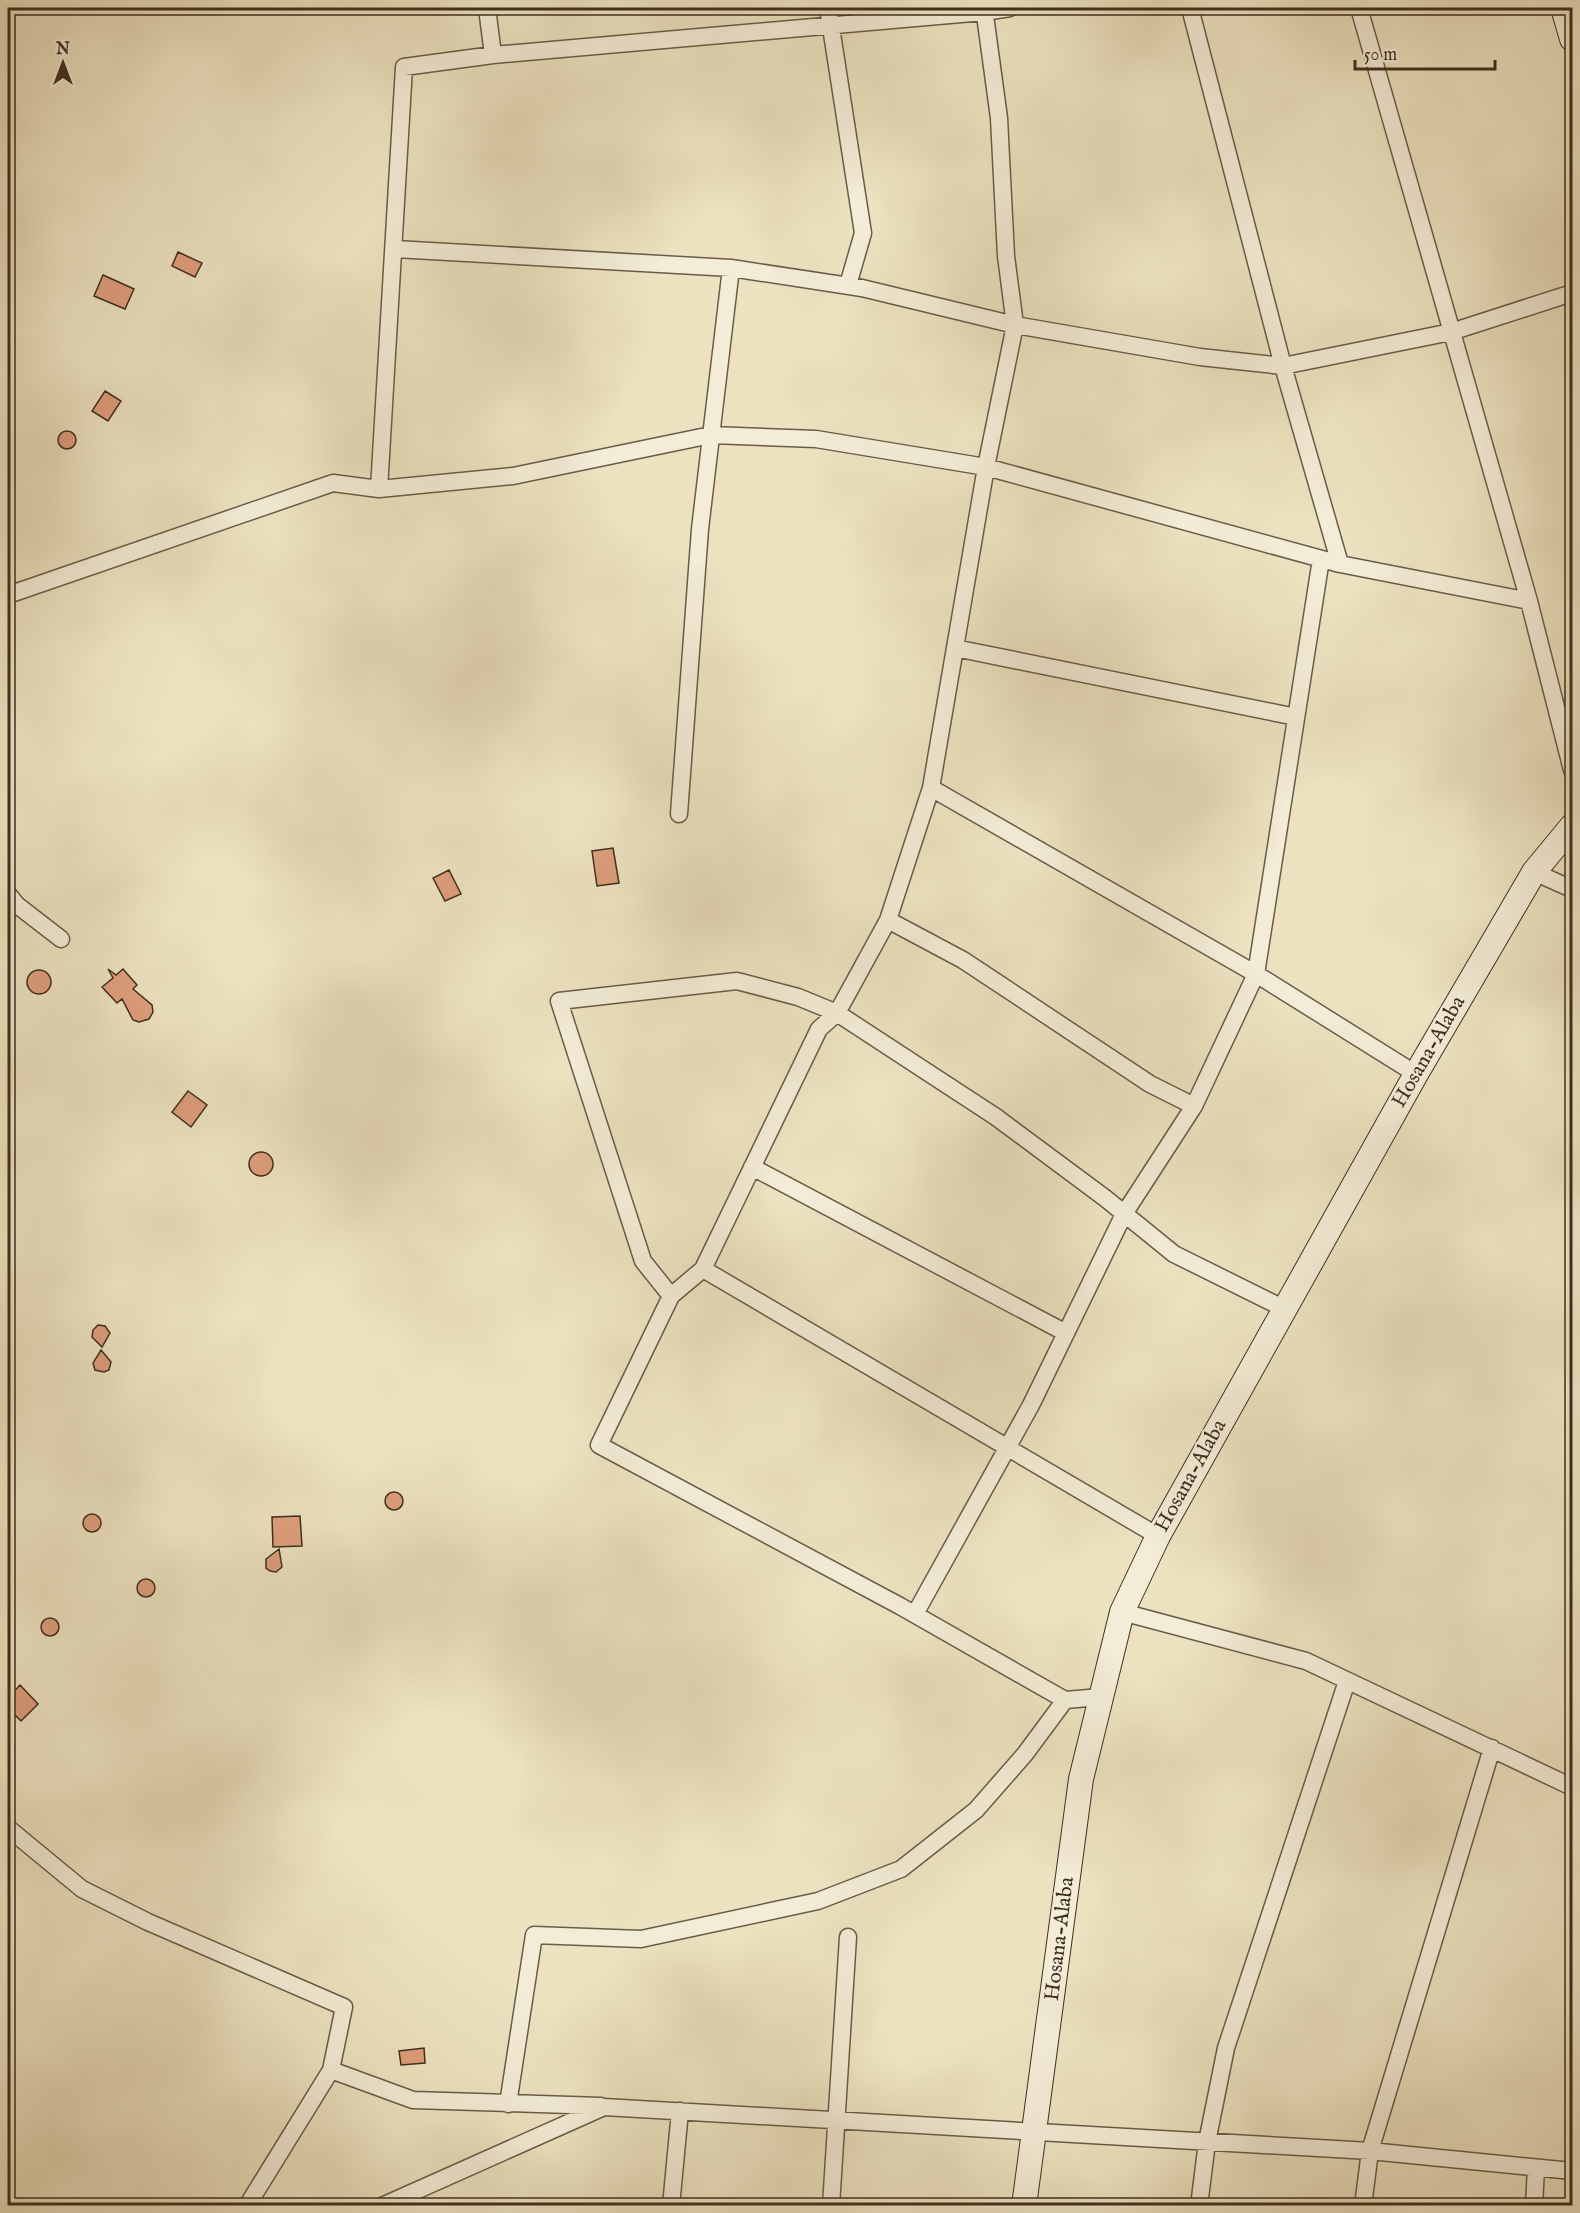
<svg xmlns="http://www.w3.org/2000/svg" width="1580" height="2213" font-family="'IM FELL English',serif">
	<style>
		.building { fill: #de9e7c; stroke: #3e2f1f; stroke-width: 1.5 }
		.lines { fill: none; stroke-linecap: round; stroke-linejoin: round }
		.minor-casing { stroke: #6a5c47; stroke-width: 19 }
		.secondary-casing { stroke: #3e2f1f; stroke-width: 26 }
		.minor { stroke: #f3ecd6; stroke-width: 16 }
		.secondary { stroke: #f3ecd6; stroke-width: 24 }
		.labels { text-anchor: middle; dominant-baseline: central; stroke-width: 4.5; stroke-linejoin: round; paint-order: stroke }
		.street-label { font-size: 21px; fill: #3e2f1f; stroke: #f3ecd6 }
	</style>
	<rect width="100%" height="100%" fill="#ece2c0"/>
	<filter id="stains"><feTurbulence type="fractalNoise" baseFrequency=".00333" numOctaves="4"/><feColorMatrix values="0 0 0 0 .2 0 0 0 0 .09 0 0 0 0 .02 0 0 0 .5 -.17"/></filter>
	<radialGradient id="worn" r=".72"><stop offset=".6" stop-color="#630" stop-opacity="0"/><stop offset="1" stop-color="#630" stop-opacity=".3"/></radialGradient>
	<path class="building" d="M178 252 202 263 195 277 172 266Z
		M103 275 134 289 125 309 94 296Z
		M105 391 121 401 108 421 92 411Z
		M58 440a9 9 0 1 1 18 0a9 9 0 1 1-18 0Z
		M613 848 619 883 597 886 592 851Z
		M449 870 461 894 445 901 433 878Z
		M108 969 116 975 123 969 137 985 133 989 152 1005 153 1012 149 1019 139 1022 133 1020 122 999 117 1003 102 987 113 978Z
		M27 982a12 12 0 1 1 24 0a12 12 0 1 1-24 0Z
		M188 1091 207 1105 191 1127 172 1112Z
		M249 1164a12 12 0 1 1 24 0a12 12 0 1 1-24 0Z
		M98 1325 105 1326 110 1333 102 1347 92 1337 93 1330Z
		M101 1350 111 1362 109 1370 104 1372 95 1370 93 1363Z
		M385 1501a9 9 0 1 1 18 0a9 9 0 1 1-18 0Z
		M83 1523a9 9 0 1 1 18 0a9 9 0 1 1-18 0Z
		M300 1516 302 1546 273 1547 272 1517Z
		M279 1549 282 1567 276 1572 270 1571 266 1568V1559Z
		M137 1588a9 9 0 1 1 18 0a9 9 0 1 1-18 0Z
		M41 1627a9 9 0 1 1 18 0a9 9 0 1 1-18 0Z
		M20 1685 38 1704 21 1721 8 1708V1698Z
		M424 2048 425 2063 401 2065 399 2051Z"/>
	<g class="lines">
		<g class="minor-casing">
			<path id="minor" d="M487 8 493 55
				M828 8 863 233 848 285
				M984 8 999 118 1006 256 1015 325 986 467 931 788 888 920 837 1013 819 1029 703 1269 671 1296 599 1445 900 1606 1065 1700
				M1190 8 1283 366 1340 564
				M1359 8 1529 601 1572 770
				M395 249 731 268 862 288 1015 325 1200 357 1283 366 1451 332 1572 293
				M379 489 404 67 493 55 984 12 1010 8
				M8 595 333 483 379 489 513 476 711 435 816 439 986 467 1340 564 1529 601
				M955 648 1296 717
				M931 788 1256 974 1416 1074
				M679 814 700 529 731 268
				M1534 872 1572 889
				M8 894 17 905 61 939
				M888 920 963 960 1150 1084 1194 1106
				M752 1167 1066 1333
				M703 1269 1158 1536
				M671 1296 643 1261 559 1001 737 981 798 997 837 1013 996 1117 1105 1198 1174 1254 1285 1309
				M1122 1612 1306 1661 1572 1787
				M915 1614 1031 1405 1124 1214 1194 1106 1256 974 1321 559
				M8 1828 82 1889 148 1922 344 2007 331 2070 247 2206
				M331 2070 413 2100 601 2106
				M508 2104 534 1935 641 1939 818 1901 901 1869 976 1810 1025 1754 1065 1700 1101 1697
				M382 2206 604 2107 1370 2151 1572 2171
				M671 2206 680 2111
				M831 2206 848 1937
				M1199 2206 1207 2142 1226 2048 1347 1681
				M1363 2206 1370 2151 1492 1748
				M1534 2206 1536 2168"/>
		</g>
		<g class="secondary-casing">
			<path id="secondary" d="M1563 8 1572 39
				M1024 2206 1081 1779 1122 1612 1158 1536 1416 1074 1534 872 1572 826"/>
		</g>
		<use href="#minor" class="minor"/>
		<use href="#secondary" class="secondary"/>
	</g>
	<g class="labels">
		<g class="street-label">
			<text transform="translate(1429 1052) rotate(-60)">Hosana-Alaba</text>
			<text transform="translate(1191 1476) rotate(-61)">Hosana-Alaba</text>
			<text transform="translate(1060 1939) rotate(-83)">Hosana-Alaba</text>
		</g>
	</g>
	<rect width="1580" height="2213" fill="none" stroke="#ece2c0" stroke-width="30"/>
	<rect x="9" y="9" width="1562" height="2195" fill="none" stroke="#3e2f1f" stroke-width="3"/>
	<rect x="15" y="15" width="1550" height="2183" fill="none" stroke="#3e2f1f" stroke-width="1.5"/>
	<g transform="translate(63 63)" stroke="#f3ecd6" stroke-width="4.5" paint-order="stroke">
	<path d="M0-4.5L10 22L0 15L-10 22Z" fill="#3e2f1f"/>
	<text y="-9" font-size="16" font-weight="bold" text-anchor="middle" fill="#3e2f1f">N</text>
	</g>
	<path d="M1355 60v9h140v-9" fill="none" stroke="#3e2f1f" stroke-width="3"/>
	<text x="1364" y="60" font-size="18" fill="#3e2f1f" stroke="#f3ecd6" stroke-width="4.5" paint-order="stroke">50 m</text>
	<rect width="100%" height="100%" filter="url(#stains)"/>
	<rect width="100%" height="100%" fill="url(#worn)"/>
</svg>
